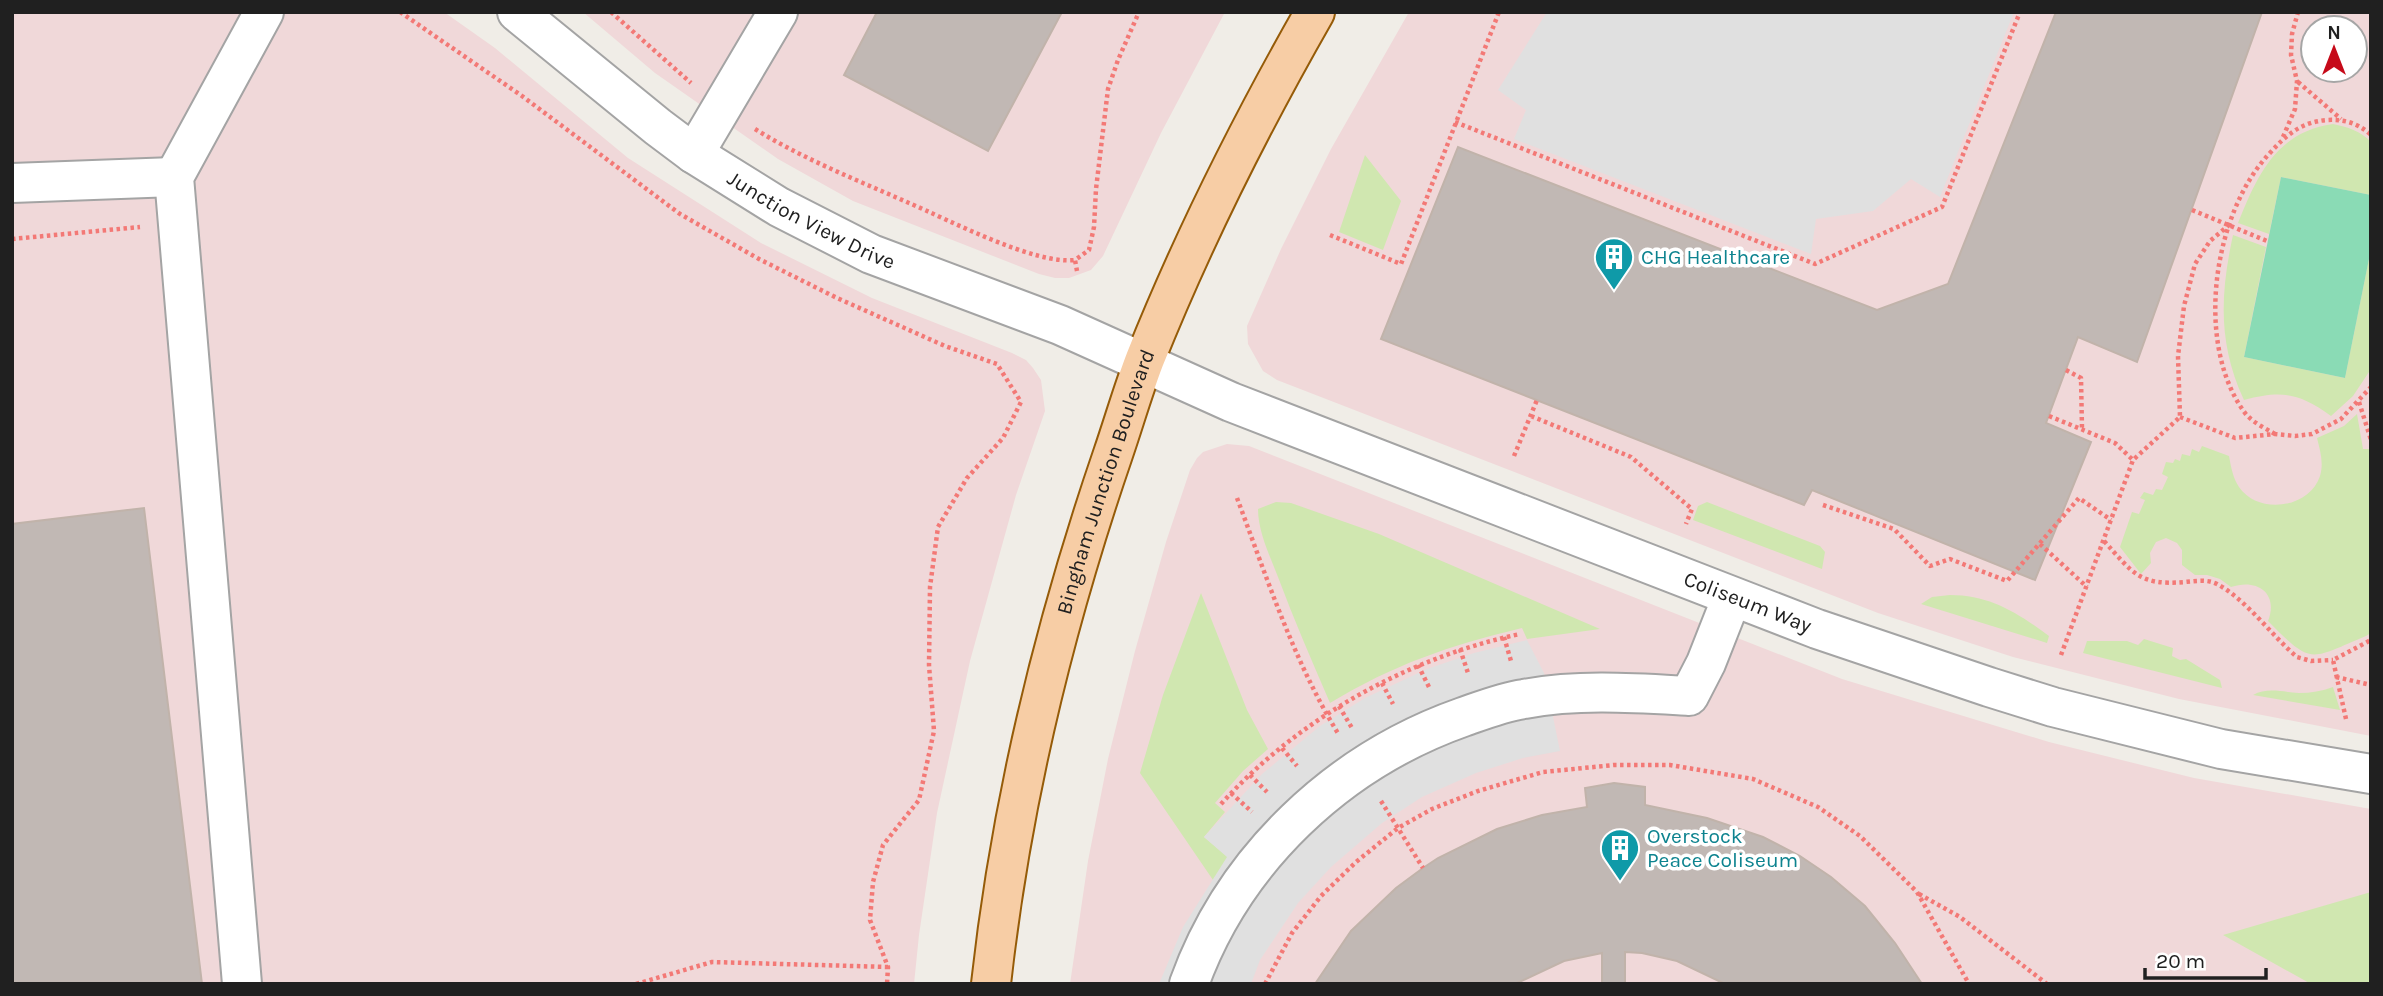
<svg xmlns="http://www.w3.org/2000/svg" width="2383" height="996" font-family="Karla,sans-serif">
	<style>
		.commercial { fill: #f0d8d9; fill-rule: evenodd }
		.grass { fill: #d0e7b0 }
		.pitch { fill: #8adbb5 }
		.parking { fill: #e0e0e0 }
		.building { fill: #c1b8b4; stroke: #c1b3aa; stroke-width: 2 }
		.lines { fill: none; stroke-linecap: round; stroke-linejoin: round }
		.minor-casing { stroke: #a4a4a4; stroke-width: 42 }
		.major-casing { stroke: #955b08; stroke-width: 42 }
		.path { stroke: #f37976; stroke-width: 4.5; stroke-dasharray: 3.5 3.5; stroke-linecap: butt }
		.minor { stroke: #fff; stroke-width: 38 }
		.major { stroke: #f7cda5; stroke-width: 38 }
		.labels { text-anchor: middle; dominant-baseline: central; stroke-width: 7; stroke-linejoin: round; paint-order: stroke }
		.street-label { font-size: 21px; fill: #202020; stroke: #fff }
		.culture-label { font-size: 21px; fill: #0d838f; stroke: #fff; text-anchor: start }
	</style>
	<rect width="100%" height="100%" fill="#f0ede7"/>
	<path class="commercial" d="M12 12H444L495 48 628 158 761 243 872 298 1012 353 1026 360 1033 368 1041 380 1045 411 1016 495 970 661 937 813 919 935 914 984H12Z
		M583 12H1225L1161 133 1103 256 1091 270 1069 278H1055L1039 274 853 201 778 159 655 73Z
		M1409 12H2371V736L2179 699 2013 657 1878 613 1277 380 1263 371 1248 344 1247 326 1281 249 1331 149ZM2313 28H2355V70H2313Z
		M1227 444 1249 446 1842 679 2049 742 2194 778 2371 809V984H1070L1088 861 1108 759 1135 651 1166 542 1190 470 1197 458 1203 452Z"/>
	<path class="grass" d="M2333 124C2347 127 2361 131 2371 142V195L2281 177 2269 234 2238 223C2257 176 2276 132 2333 124Z
		M1365 155 1401 201 1383 250 1339 232Z
		M2233 235 2266 247 2244 357 2345 378 2371 249V369L2353 396 2331 416C2299 393 2282 390 2244 400 2218 344 2220 295 2233 235Z
		M2357 414 2363 449H2371V633L2366 636C2310 659 2313 667 2268 621 2279 593 2257 578 2231 587L2220 579 2207 575H2195L2182 565V550L2177 543 2166 538 2156 542 2150 553 2151 563 2141 574 2120 547 2132 512 2139 514 2145 500 2140 498 2144 492 2153 495 2156 489 2162 490 2168 477 2162 474 2166 462 2173 463 2175 459 2180 461 2182 454 2190 456 2192 449 2199 452 2202 446 2229 456C2231 467 2233 478 2239 487 2258 515 2309 509 2320 476 2324 463 2320 450 2317 438L2344 426Z
		M1276 502 1291 503 1379 534 1600 629 1527 639 1522 628C1448 646 1395 664 1330 703 1312 661 1294 620 1278 577 1270 556 1258 532 1258 509Z
		M1707 502 1820 546 1825 552 1822 569 1693 520 1698 506Z
		M1201 593 1247 710 1268 749 1243 771 1215 803 1225 812 1204 837 1228 857 1213 880 1140 773 1163 695Z
		M1950 595C1990 595 2018 613 2049 636L2047 643 1921 604 1932 597Z
		M2144 639 2173 648 2172 656 2180 660 2186 659 2220 680 2222 688 2083 653 2087 641H2127L2138 645Z
		M2333 687 2340 710 2253 695C2267 687 2283 692 2299 693 2311 693 2322 691 2333 687Z
		M2371 892V984H2311L2223 935Z"/>
	<path class="pitch" d="M2281 177 2371 195V249L2345 378 2244 357Z"/>
	<path class="parking" d="M1547 12H2014L1940 197 1911 179 1873 211 1816 219 1811 254 1514 139 1526 110 1498 90Z
		M1527 640 1544 673 1560 751 1523 758 1476 773 1422 797 1382 823 1331 867 1298 903 1260 960 1251 984H1159L1183 927 1227 857 1204 837 1262 774 1320 726 1365 698 1427 669 1474 653Z"/>
	<path class="building" d="M877 12H1062L988 151 844 75Z
		M2056 12H2262L2137 362 2078 337 2046 423 2091 442 2035 580 1812 490 1804 505 1381 339 1458 147 1877 310 1948 284Z
		M144 508 202 984H12V524Z
		M1614 783 1645 787V805L1707 818 1763 837 1800 856 1831 877 1865 906 1895 943 1922 984H1725L1677 961 1642 953 1625 952V984H1602V953L1564 961 1515 984H1315L1351 931 1396 888 1423 868 1438 858 1497 829 1542 815 1587 807 1585 788Z"/>
	<g class="lines">
		<g class="minor-casing">
			<g id="minor">
				<path id="s1" d="M517 12 658 127 694 154 779 207 871 254 1060 325 1231 402 1817 629 1989 687 2053 707 2221 749 2371 774"/>
				<path d="M694 154 778 12"/>
				<path d="M12 183 174 177"/>
				<path d="M242 984 174 177 264 12"/>
				<path d="M1189 984C1234 859 1338 761 1463 717 1483 710 1503 702 1524 699 1579 689 1634 693 1689 696L1706 663 1732 597"/>
			</g>
		</g>
		<g class="major-casing">
			<g id="major">
				<path id="s2" d="M991 984C1011 803 1054 626 1113 454 1124 422 1133 390 1145 359 1193 239 1251 124 1315 12"/>
			</g>
		</g>
		<path class="path" d="M400 12 522 96 680 214 759 259 837 298 945 346 997 364 1021 402 1003 438 967 478 938 527 930 587 929 665 934 731 919 800 883 845 873 882 870 920 888 967 887 984
			M611 12 691 83
			M2298 82 2341 119
			M1455 122 1815 264 1942 207 2020 12
			M755 129C803 159 857 180 909 203 949 220 1035 265 1075 260
			M2283 137 2295 109 2297 81 2291 55 2292 34 2298 12
			M2192 210 2267 241
			M1330 235 1401 264 1499 12
			M12 239 140 227
			M1077 271 1075 260 1089 250 1094 227 1096 189 1108 89 1118 60 1139 12
			M2066 370 2081 378 2082 429
			M2359 402 2371 440
			M1531 416 1631 457 1692 509 1686 524
			M2049 416 2115 443 2133 460
			M2180 417 2235 438 2275 434 2295 436 2312 434 2341 419 2371 387
			M2275 434C2265 428 2253 423 2245 413 2194 344 2213 214 2269 154 2286 135 2301 122 2327 120 2344 119 2358 123 2371 135
			M1514 456 1537 400
			M1237 498C1267 578 1294 662 1339 735
			M1823 505 1894 529 1930 566 1950 559 2007 581 2079 498 2111 520
			M2104 541C2133 573 2139 586 2185 582 2196 581 2207 579 2217 584 2247 600 2271 635 2297 657L2311 661 2333 660
			M2040 544 2087 587
			M1504 637 1511 661
			M1460 649 1468 673
			M2061 655 2133 460 2180 417 2178 356 2184 306 2195 264 2210 241 2229 225
			M1418 665 1429 687
			M2336 677 2371 685
			M1382 683 1393 704
			M1339 706 1352 728
			M2346 719 2333 660 2371 640
			M1282 748 1297 766
			M1250 775 1267 792
			M1231 793 1252 812
			M1381 801 1423 868
			M1221 804C1299 718 1407 658 1520 634
			M1919 894 1960 917 2047 984
			M636 984 712 962 888 967
			M1265 984 1292 933 1321 896 1356 862 1398 828 1432 809 1478 791 1543 772 1614 765H1670L1753 779 1818 807 1860 836 1917 892 1969 984"/>
		<use href="#minor" class="minor"/>
		<use href="#major" class="major"/>
	</g>
	<defs>
		<g id="building-pin" transform="scale(2.0125)"><path d="M0 17L-7.5 6A9.5 9.5 0 1 1 7.5 6Z" fill="#0f9aa8" stroke="#fff"/><path d="M-4-6H4V6H1V3H-1V6H-4ZM-2.5-4.3h1.7v1.8h-1.7ZM.8-4.3h1.7v1.8H.8ZM-2.5-1h1.7V.8h-1.7ZM.8-1h1.7V.8H.8Z" fill="#fff"/></g>
	</defs>
	<g fill-rule="evenodd">
		<use href="#building-pin" x="1614" y="257"/>
		<use href="#building-pin" x="1620" y="848"/>
	</g>
	<g class="labels">
		<g class="street-label">
			<text stroke="none"><textPath href="#s1" startOffset="362">Junction View Drive</textPath></text>
			<text stroke="none"><textPath href="#s2" startOffset="516">Bingham Junction Boulevard</textPath></text>
			<text stroke="none"><textPath href="#s1" startOffset="1374">Coliseum Way</textPath></text>
		</g>
		<g class="culture-label">
			<text x="1641" y="257">CHG Healthcare</text>
			<text x="1647" y="836">Overstock<tspan x="1647" dy="24">Peace Coliseum</tspan></text>
		</g>
	</g>
	<rect width="2383" height="996" fill="none" stroke="#202020" stroke-width="28"/>
	<g transform="translate(2334 49)"><circle r="33" fill="#ffffff" stroke="#a6a6a6" stroke-width="2"/>
	<path d="M0-5L12 26L0 18L-12 26Z" fill="#c60a19"/>
	<text y="-10" font-size="19" font-weight="bold" text-anchor="middle" fill="#202020">N</text>
	</g>
	<path d="M2145 968v10h121v-10" fill="none" stroke="#202020" stroke-width="3.5"/>
	<text x="2156" y="968" font-size="21" fill="#202020" stroke="#ffffff" stroke-width="5" paint-order="stroke">20 m</text>
</svg>
